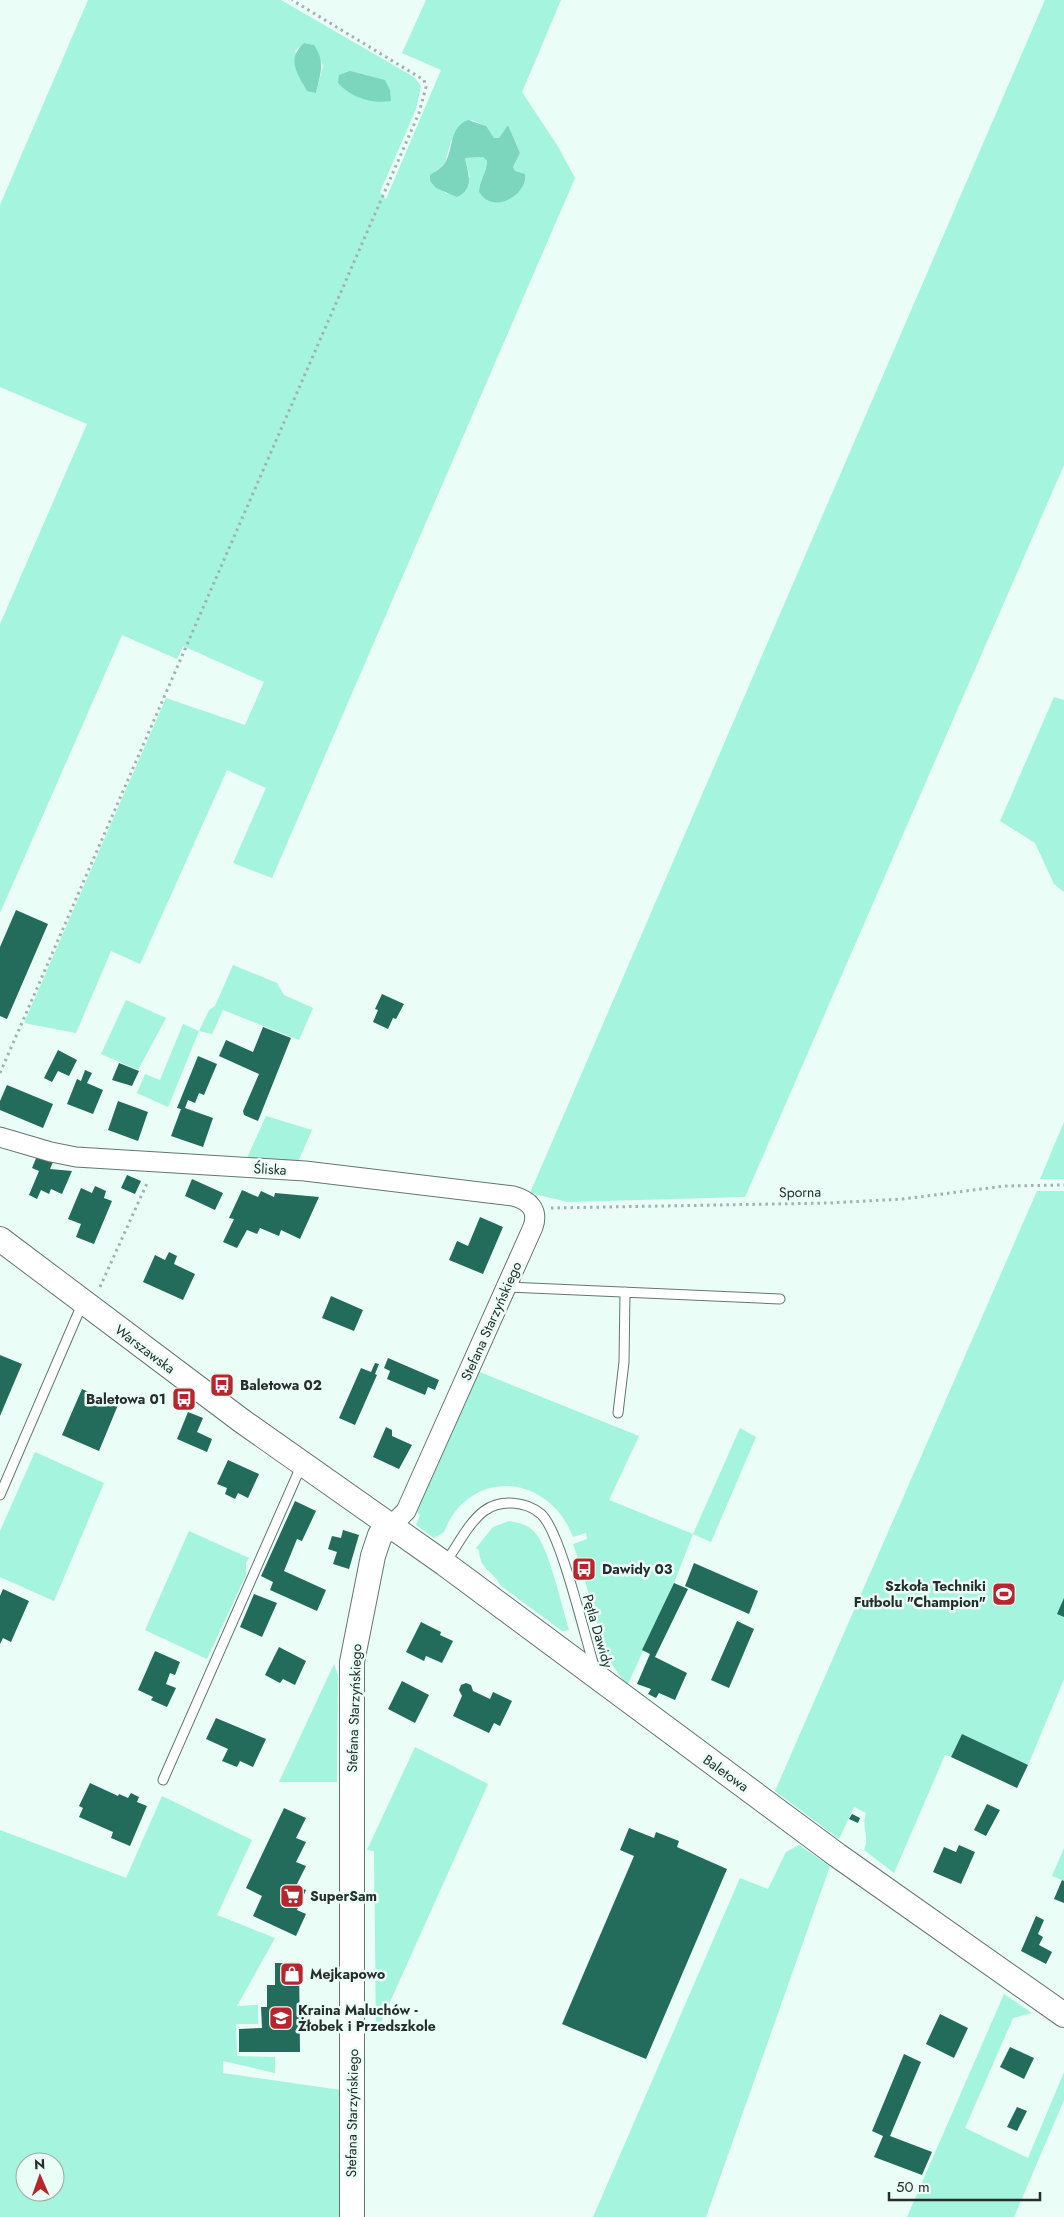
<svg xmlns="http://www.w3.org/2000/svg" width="1064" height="2217" font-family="Jost,sans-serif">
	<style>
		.green { fill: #a5f4dd; fill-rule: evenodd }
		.water { fill: #7bd6bd }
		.building { fill: #236b5a }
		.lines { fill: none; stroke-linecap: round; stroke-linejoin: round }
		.service-casing { stroke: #657671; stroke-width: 11 }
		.minor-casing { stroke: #657671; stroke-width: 21 }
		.tertiary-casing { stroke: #657671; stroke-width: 26 }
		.path { stroke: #a3b2ad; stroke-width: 3; stroke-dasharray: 2.5 4; stroke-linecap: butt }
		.service { stroke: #fff; stroke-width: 9 }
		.minor { stroke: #fff; stroke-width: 19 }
		.tertiary { stroke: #fff; stroke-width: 24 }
		.labels { text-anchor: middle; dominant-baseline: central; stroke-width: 5; stroke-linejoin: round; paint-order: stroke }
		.street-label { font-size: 14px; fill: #272f2c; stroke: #eafdf7 }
		.poi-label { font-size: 14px; font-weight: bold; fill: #272f2c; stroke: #eafdf7; text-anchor: start }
	</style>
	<rect width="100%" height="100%" fill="#eafdf7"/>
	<path class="green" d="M88 0H281L414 77 421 86 416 109 380 192 386 199 441 70 402 53 426 0H561L522 92 557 145 575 178 272 878 233 863 266 788 227 770 140 964 111 951 76 1033 24 1023 166 698 245 725 264 682 183 646 177 659 122 635 0 913V624L87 424 0 387V205ZM304 43 314 45 323 66 316 92 295 51ZM472 120 485 126 494 138H499L508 125 520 153 513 167 515 171 487 200 479 192C479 180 487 172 487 161L483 157 465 158 470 177 447 194 430 181 431 175 445 163 451 141Z
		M1045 0H1064V465L745 1197 568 1202 530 1193Z
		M1054 697 1064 700V892L1054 884 1035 843 1000 821Z
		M233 965 277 983 284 995 313 1008 299 1040 223 1010 212 1034 199 1031 168 1107 137 1093 145 1074 160 1080 183 1024 199 1031 209 1010 215 1006Z
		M126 1000 166 1018 138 1070 101 1054Z
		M266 1116 312 1130 297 1164 247 1158Z
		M1064 1122V1179H1040Z
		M1037 1191H1064V1679L1028 1765 962 1734 951 1757 945 1755 894 1873 864 1850C870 1836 861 1828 866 1813L854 1807 839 1839 775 1791Z
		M477 1371 639 1436 609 1500 693 1534 740 1428 756 1437 711 1542 693 1534 674 1583 627 1686 607 1657 585 1581 590 1579 584 1559 579 1561 573 1544 587 1539 586 1533 573 1537C569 1527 564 1518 557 1510 520 1470 463 1482 444 1532L434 1538 416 1525 420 1515 416 1511Z
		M35 1452 104 1483 54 1601 0 1577V1531Z
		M509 1521C519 1522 530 1526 536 1534 550 1552 562 1607 569 1630L562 1631 500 1585C494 1570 480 1572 479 1550L476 1548 493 1527Z
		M189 1531 249 1558 246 1563V1575L207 1659 145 1630Z
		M334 1664 338 1675 337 1782H279Z
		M415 1747 488 1784 376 2033 374 1851 367 1850Z
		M162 1796 252 1840 217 1915 275 1938 237 2006 258 2005V2024H236L237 2056 275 2057V2073L223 2061V2073L341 2090 340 2217H0V1830L126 1878ZM25 2162H55V2192H25Z
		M799 1845 830 1866 706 2217H593L740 1878 768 1889 786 1852Z
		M1064 1848V1881L1052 1876Z
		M1004 1994 1032 2013 1013 2018 965 2128 1028 2158 1064 2072V2100L1014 2217H907Z"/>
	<path class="water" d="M304 43 314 45C326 62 320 74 316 93L307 91C297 73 286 59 304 43Z
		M350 71 385 80 390 90 391 101C371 104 352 98 338 83L339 75Z
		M468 120 486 126 494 138H499L508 125 520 153 513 167 515 171 525 174C528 191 503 209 487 200 484 199 481 194 479 192 479 181 487 172 487 161L483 157 465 158C468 173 475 189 457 197L436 188 430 181V175C436 171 443 167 446 161 454 146 449 128 468 120Z"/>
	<path class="building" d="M16 910 48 924 7 1019 0 1016V947Z
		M382 994 404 1004 396 1019 393 1018 388 1029 373 1022 378 1010 375 1009Z
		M263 1027 291 1038 258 1121 244 1115 243 1111 259 1074 219 1056 226 1040 253 1052Z
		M58 1050 77 1060 69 1076 58 1071 52 1082 44 1078Z
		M198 1056 217 1064 204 1095 199 1093 195 1103 188 1100 185 1108 213 1118 203 1147 171 1136 181 1109 177 1108Z
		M119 1063 139 1071 132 1086 112 1080Z
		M85 1070 92 1073 87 1083 103 1090 93 1114 67 1104 77 1079 81 1081Z
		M7 1085 53 1104 43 1128 0 1110V1101Z
		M118 1101 148 1112 138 1141 108 1130Z
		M37 1156 53 1162 50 1169 72 1171 62 1194 51 1189 49 1194 41 1190 37 1199 29 1195 39 1171 32 1168Z
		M127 1175 141 1181 135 1194 121 1188Z
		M192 1179 223 1193 215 1210 185 1196Z
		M95 1186 106 1191 104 1198 112 1201 94 1244 76 1237 81 1224 68 1219 81 1188 92 1193Z
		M242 1190 258 1197 261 1191 274 1197 275 1193 319 1197 300 1239 281 1230 279 1236 260 1228 257 1234 247 1230 237 1248 223 1242 234 1219 229 1218Z
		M480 1217 503 1227 483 1274 449 1260 457 1241 468 1246Z
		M169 1252 177 1256 174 1264 195 1274 183 1300 143 1282 155 1255 165 1260Z
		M331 1296 363 1310 354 1331 322 1318Z
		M0 1355 22 1364 0 1416Z
		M388 1358 439 1380 435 1390 428 1387 425 1395 387 1379 390 1371 384 1368Z
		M375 1363 379 1364 375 1374 377 1375 355 1425 339 1418 361 1368 371 1372Z
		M82 1389 118 1405 99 1451 62 1435Z
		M188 1412 203 1418 197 1432 212 1439 207 1452 177 1439Z
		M386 1427 392 1430V1436L412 1445 399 1469 373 1457Z
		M228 1460 259 1474 248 1498 238 1493 235 1499 225 1494 227 1488 217 1484Z
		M295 1501 316 1511 302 1541 297 1539 284 1571 326 1590 317 1611 270 1590 273 1582 261 1576Z
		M343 1530 359 1535 349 1569 333 1564 337 1552 328 1549 332 1536 341 1538Z
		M694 1563 758 1591 749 1614 685 1586Z
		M674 1583 688 1589 655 1657 687 1673 675 1700 659 1693 656 1698 648 1694 651 1689 637 1684 650 1654 642 1650Z
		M3 1589 29 1601 11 1642 3 1638 0 1644V1596Z
		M254 1594 277 1603 262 1637 240 1627Z
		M1064 1598V1617L1057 1614Z
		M737 1621 754 1629 729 1688 711 1680Z
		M421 1622 441 1632 440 1635 453 1641 442 1663 426 1656 424 1661 406 1652Z
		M279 1647 306 1661 295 1685 283 1679 280 1683 265 1675Z
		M155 1651 180 1662 175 1675 170 1673 166 1684 176 1688 167 1707 151 1700 153 1697 138 1690Z
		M402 1681 429 1695 415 1723 388 1709Z
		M466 1683 471 1685 473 1691 490 1699 493 1692 512 1701 500 1726 494 1723 489 1733 453 1716 462 1696 459 1690 461 1685Z
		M216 1718 266 1739 253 1767 240 1761 237 1767 222 1761 228 1749 206 1739Z
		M962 1734 1028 1765 1017 1788 951 1757Z
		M90 1783 118 1796 119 1794 128 1798 131 1793 139 1797 137 1802 147 1806 130 1846 111 1838 113 1832 79 1817 83 1808 79 1806Z
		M987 1804 1000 1810 986 1836 974 1830Z
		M284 1808 306 1818 296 1838 306 1842 296 1862 306 1866 296 1886 306 1890 297 1910 306 1914 296 1936 253 1916 262 1896 246 1888Z
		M852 1814 860 1818 858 1823 849 1819Z
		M629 1828 654 1838 656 1832 679 1841 677 1847 727 1869 646 2059 562 2024 634 1856 620 1850Z
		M959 1845 975 1852 961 1884 933 1872 944 1847 956 1852Z
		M1062 1880 1064 1881V1903L1054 1899Z
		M1036 1916 1044 1920 1038 1934 1043 1937 1039 1945 1052 1952 1046 1964 1021 1951Z
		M275 1963H299L300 2052H239V2029L262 2028 261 2007H267V1985H275Z
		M940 2014 968 2028 954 2058 926 2044Z
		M1010 2047 1034 2058 1024 2079 1000 2067Z
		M904 2054 921 2062 890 2136 932 2152 922 2175 874 2157 883 2136 872 2131Z
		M1017 2107 1027 2111 1017 2131 1007 2127Z"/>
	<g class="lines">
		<g class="service-casing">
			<path id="service" d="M506 1287 780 1299
				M618 1413 624 1362 625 1292
				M0 1495 83 1302
				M445 1563C457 1547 468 1523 484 1511 500 1499 526 1501 541 1514 561 1532 585 1638 595 1669
				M163 1780 302 1464"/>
		</g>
		<g class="minor-casing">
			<path id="minor" d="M0 1137 51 1152 76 1157 305 1171 513 1196C529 1200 539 1210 533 1227L406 1511 391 1526"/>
		</g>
		<g class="tertiary-casing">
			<path id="tertiary" d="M0 1239 242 1421 445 1564 837 1855 1064 2015
				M352 2217V1662L373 1556 380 1535 391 1526"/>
		</g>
		<path class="path" d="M0 1073 419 113 426 87 424 80 292 0
			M551 1208 829 1203 903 1199 1005 1186 1064 1185
			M100 1287 148 1181"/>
		<use href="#service" class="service"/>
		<use href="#minor" class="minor"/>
		<use href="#tertiary" class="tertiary"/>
	</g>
	<defs>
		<g id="bus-square" transform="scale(1.25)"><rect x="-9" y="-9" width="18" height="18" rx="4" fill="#b7262e" stroke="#eafdf7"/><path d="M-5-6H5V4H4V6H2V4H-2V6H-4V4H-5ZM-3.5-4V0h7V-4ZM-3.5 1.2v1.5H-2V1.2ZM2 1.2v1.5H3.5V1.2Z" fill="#fff"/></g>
		<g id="stadium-square" transform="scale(1.25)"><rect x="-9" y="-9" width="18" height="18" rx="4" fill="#b7262e" stroke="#eafdf7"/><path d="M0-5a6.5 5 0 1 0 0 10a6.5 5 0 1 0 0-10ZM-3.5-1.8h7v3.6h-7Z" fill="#fff"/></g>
		<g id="supermarket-square" transform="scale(1.25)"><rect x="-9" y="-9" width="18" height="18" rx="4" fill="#b7262e" stroke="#eafdf7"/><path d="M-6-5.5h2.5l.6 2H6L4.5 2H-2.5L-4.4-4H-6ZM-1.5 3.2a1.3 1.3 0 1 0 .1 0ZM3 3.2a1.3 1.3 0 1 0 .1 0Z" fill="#fff"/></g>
		<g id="shop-square" transform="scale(1.25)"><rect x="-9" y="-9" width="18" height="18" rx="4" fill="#b7262e" stroke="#eafdf7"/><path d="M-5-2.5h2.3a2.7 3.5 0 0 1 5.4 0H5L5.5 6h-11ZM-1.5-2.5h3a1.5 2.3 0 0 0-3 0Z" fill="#fff"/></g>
		<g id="school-square" transform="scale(1.25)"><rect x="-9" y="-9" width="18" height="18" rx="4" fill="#b7262e" stroke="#eafdf7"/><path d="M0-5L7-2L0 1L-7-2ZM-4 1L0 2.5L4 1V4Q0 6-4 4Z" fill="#fff"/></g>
	</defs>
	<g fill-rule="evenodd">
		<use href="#bus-square" x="222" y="1385"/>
		<use href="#bus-square" x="184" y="1399"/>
		<use href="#bus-square" x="584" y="1569"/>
		<use href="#stadium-square" x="1004" y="1594"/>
		<use href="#supermarket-square" x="292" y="1896"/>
		<use href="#shop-square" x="292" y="1974"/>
		<use href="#school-square" x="281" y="2018"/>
	</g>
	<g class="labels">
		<g class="street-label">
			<text transform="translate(270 1169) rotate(3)">Śliska</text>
			<text transform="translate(800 1192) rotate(-1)">Sporna</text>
			<text transform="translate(491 1321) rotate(-66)">Stefana Starzyńskiego</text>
			<text transform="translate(145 1349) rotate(37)">Warszawska</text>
			<text transform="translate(598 1631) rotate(74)">Pętla Dawidy</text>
			<text transform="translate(354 1708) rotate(-88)">Stefana Starzyńskiego</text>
			<text transform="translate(726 1773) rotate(36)">Baletowa</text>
			<text transform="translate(352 2113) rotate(-89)">Stefana Starzyńskiego</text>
		</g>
		<g class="poi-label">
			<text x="240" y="1385">Baletowa 02</text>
			<text x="166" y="1399" text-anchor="end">Baletowa 01</text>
			<text x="602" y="1569">Dawidy 03</text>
			<text x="986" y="1586" text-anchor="end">Szkoła Techniki<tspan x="986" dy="16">Futbolu "Champion"</tspan></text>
			<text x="310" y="1896">SuperSam</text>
			<text x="310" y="1974">Mejkapowo</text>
			<text x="298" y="2010">Kraina Maluchów -<tspan x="298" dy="16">Żłobek i Przedszkole</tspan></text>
		</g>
	</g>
	<g transform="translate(40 2177) rotate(358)"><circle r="24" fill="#eafdf7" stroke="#9caba6"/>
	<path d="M0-4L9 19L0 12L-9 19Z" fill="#b7262e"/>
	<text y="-8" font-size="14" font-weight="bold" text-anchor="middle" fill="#272f2c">N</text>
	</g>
	<path d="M889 2192v8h151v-8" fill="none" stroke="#272f2c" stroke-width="2.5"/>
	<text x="896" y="2192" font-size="15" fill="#272f2c" stroke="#eafdf7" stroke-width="4" paint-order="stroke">50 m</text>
</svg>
